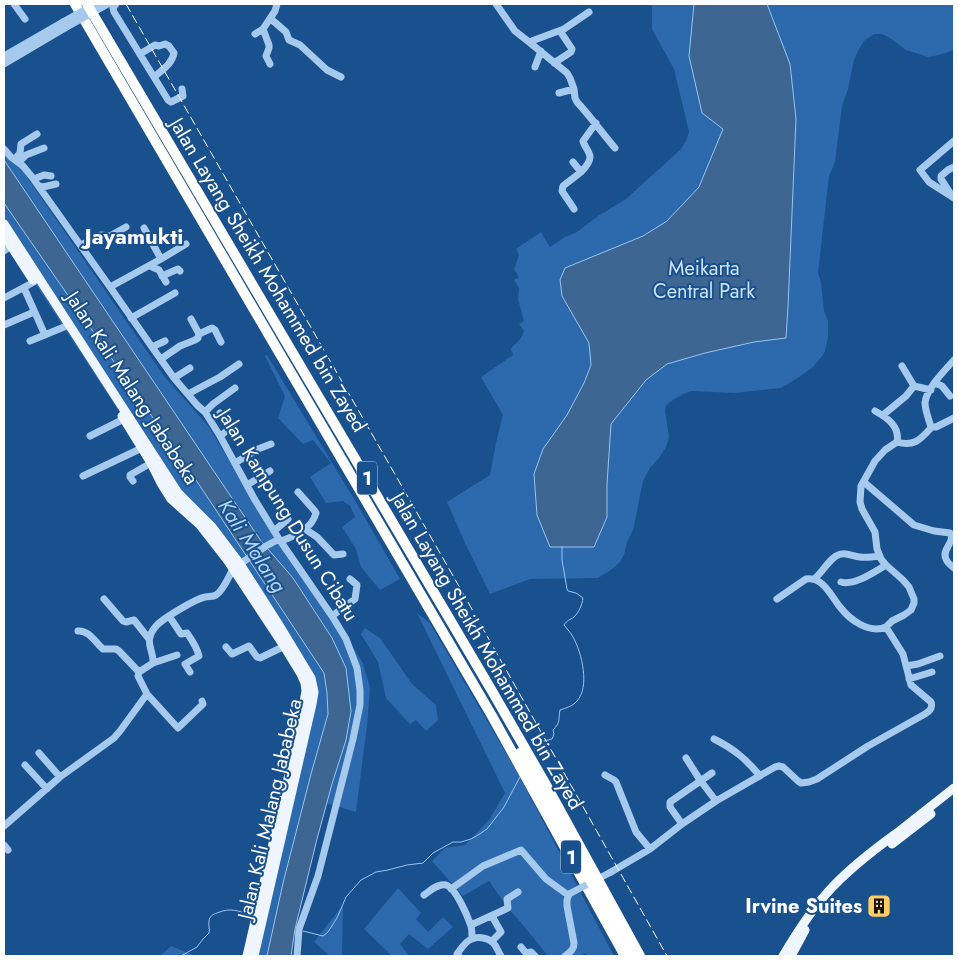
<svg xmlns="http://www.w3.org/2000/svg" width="958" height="960" font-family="Jost,sans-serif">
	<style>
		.green { fill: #2c6aad }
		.water { fill: #3e6692; stroke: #99c5f1 }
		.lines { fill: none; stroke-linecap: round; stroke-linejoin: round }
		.stream { stroke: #99c5f1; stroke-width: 1 }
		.minor { stroke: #a6c9ee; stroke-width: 7 }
		.major { stroke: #eef5ff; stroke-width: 9 }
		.highway { stroke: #fff; stroke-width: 10 }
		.rail { stroke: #fff; stroke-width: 1; stroke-dasharray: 9 4; stroke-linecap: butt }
		.minor-bridge { stroke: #a6c9ee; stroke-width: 7 }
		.highway-bridge { stroke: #fff; stroke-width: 10 }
		.labels { text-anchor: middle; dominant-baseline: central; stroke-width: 4; stroke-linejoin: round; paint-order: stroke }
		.shield { fill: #19508e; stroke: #bacadd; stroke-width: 1 }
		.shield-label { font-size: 19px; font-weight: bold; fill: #fff }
		.park-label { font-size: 20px; fill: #cde3fa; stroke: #19508e }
		.street-label { font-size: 20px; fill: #fff; stroke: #19508e }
		.poi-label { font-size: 20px; font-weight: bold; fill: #fff; stroke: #19508e; text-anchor: end }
		.water-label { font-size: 21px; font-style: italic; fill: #b2d3f5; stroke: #19508e }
		.quarter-label { font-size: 22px; font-weight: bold; fill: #fff; stroke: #19508e }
	</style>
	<rect width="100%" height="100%" fill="#19508e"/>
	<path class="green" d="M652 4H954V50L939 55 928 57 906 50 890 38 882 34H874L864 41 859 49 854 60 848 89 842 106 835 162 829 176 818 273 821 283 824 311 828 321V337L825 351 823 355 813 367 796 379 781 388 735 393 691 391 683 394 670 402 666 406 665 411 669 437 666 447 659 458 650 468 643 481 633 530 627 542 624 555 620 562 611 570 598 578 530 579 490 594 465 543 447 502 490 475 496 443 503 415 481 377 513 355 511 349C517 341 521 341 524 331L519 324 524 321 518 299 519 288 514 280 519 277 514 269 519 255 516 249 541 232 550 247 565 237 577 232 598 216 626 199 681 149 686 141 689 132 674 69 652 29Z
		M4 155 18 164 164 376 209 427 266 523 333 617 363 663 370 688 367 726 356 812 326 803 332 638 293 578 261 541 4 161Z
		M4 203 198 483 324 673 327 693 328 714 298 823 283 883 267 956H247L305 683 228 561 171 499 124 419 4 236Z
		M267 355 357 504 400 579 380 590 361 567 356 549 342 527 355 517 350 506 343 501 326 503 310 477 331 463 313 440 303 444 278 418 285 396 265 356Z
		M417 613 429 622 516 770 614 956H589L585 953 581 956H548L523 925 507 907 489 881 463 896 432 861 445 848 465 845 489 820 505 793Z
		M365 628 375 635 380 638 412 684 436 705 438 720 426 731 416 720 410 724 386 698 378 662 361 634Z
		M398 888 421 913 416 919 428 932 443 917 453 927 428 949 409 934 400 944 409 956H392L364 929Z
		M343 905 342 956H330L314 942Z
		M171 946 193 955 192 956H160Z"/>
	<path class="water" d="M694 4H767L790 64 796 119 788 307 786 338 754 342 705 353 667 364 646 380 611 424 607 484V517L594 547H550L537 515 534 474 543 449 567 415 584 383 591 365 589 343 562 296 560 280 565 268 643 236 667 221 699 187 723 129 702 113 689 56Z
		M4 160 261 541 293 578 332 638 346 668 351 711 346 740 332 784 317 839 295 929 291 956H267L283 883 311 774 328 714 327 693 324 673 198 483 4 203Z"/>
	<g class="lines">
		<path class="stream" d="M535 750 540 742 552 739 554 734 553 730C561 722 558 720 560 710 566 708 573 706 577 701 590 687 582 653 573 637 571 633 567 629 564 625 567 620 570 620 574 617 579 612 582 605 583 598L576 593 568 591 567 589 562 560V547
			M303 931 323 936 328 932 337 918 346 897 361 880 376 872 388 870 407 865 423 863 433 853 453 842H461L471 839 478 835 487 829 504 807 520 777
			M181 956 197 947 203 939 209 933C210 929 208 925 209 921 209 917 213 914 217 913 231 907 238 911 251 915"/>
		<path class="minor" d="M14 4 25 19
			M116 4 113 8 114 12 168 100 171 102 183 96 182 89
			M496 4 515 31 529 42 564 29 589 12
			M271 19 286 32 289 40 300 45 327 70 341 77
			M255 34 263 29
			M529 42 567 73 570 78 574 89 559 93
			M140 54 155 45 159 46 165 44 169 46 174 53C172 64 162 70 154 77
			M4 56 63 22
			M554 63 571 52 572 49 560 31
			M4 64 65 28
			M270 64 266 56 269 48V45L263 29 275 11 277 4
			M535 67 541 51
			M574 89 575 98 577 102C591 117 602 133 615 148
			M954 141 920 170 929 182 954 198
			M4 149 11 157 23 166 32 177 110 287 152 347 174 378 197 405 205 412 220 436 255 500 279 539 332 616 346 639 357 668 360 690V705L353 739 318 876 299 929 297 956
			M15 159 20 153 21 144 37 134
			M19 162 26 155 44 148
			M573 162 581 172C584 169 590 162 590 157 590 152 584 146 583 141L596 123
			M34 179 44 175 51 176
			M39 186 43 187 56 184
			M950 193 941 179V176L948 170 954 167
			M574 209 562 191 563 186 581 172
			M144 228 161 259
			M81 245 101 235 110 236 126 227
			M4 251 11 246
			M150 266 159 270 166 282
			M162 276 178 269 180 271
			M110 287 161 259 186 244
			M24 288 45 335
			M4 298 34 282
			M131 318 175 293
			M191 319 199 334
			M4 325 34 312
			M30 341 64 327
			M152 347 165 341
			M161 359 180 346 195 340 198 338 199 334 212 328 215 330 221 342
			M902 366 914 386 931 390
			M174 378 190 368
			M935 383 942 386 950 396
			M188 394 220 377 239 364
			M875 411C888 418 900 427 897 442
			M205 412 213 404 235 388
			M220 413C228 425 234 427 220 436
			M883 415 906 396 914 386
			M931 427H936L954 418
			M90 436 124 419
			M235 463 258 449 271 444
			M83 476 142 448
			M133 481 130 477V475L151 463
			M865 483 914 525 934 531 950 533C956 542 941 549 946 559 947 563 952 566 954 568
			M247 485 270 471
			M305 529 317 537 334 555 343 554
			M274 531 288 519
			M281 541C295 536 312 529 316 513L314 510 298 492
			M240 564 266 546 279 539
			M814 579C822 573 827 562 836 556 844 551 851 556 860 557 866 558 873 557 880 556
			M841 582C854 586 874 572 886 565
			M104 599 123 621 126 622 134 620 149 639
			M777 599 806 579C823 576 831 596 840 607 850 620 869 634 886 627
			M169 616 181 634 187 633C192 640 197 648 199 656L185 664 190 672
			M332 616 355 599 357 585 350 579
			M78 631C89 630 95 642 103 649H116L119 651 139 672
			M226 647 232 654 249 646 257 657 260 658 289 644
			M153 663 177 655
			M906 666 918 664 940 656
			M909 679 932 672
			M147 694 178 728 201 706 203 704 202 701
			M714 739C734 749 746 759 760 776
			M39 753 60 777
			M686 758 700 780 716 801
			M25 765 47 789
			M605 775 614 780 616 782 636 832 650 849
			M682 824 670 807V802L712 773
			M4 826 60 777 114 738 120 731 147 694 138 676 139 672 153 663C154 654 147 644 150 637 151 632 155 627 158 624 166 617 195 599 205 597 209 596 213 597 216 595 223 591 229 576 233 569
			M4 845 8 850
			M611 872 650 849 682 824 716 801 775 767 779 766 783 767 798 781 801 783 809 782 817 779 868 746 925 714C930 711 933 708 931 702L911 685 903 654 886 627 892 621 904 615 911 610 914 603V599L909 587 903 580 886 565 881 559 877 549 875 532 862 509 860 502 861 486 875 461 885 450 897 442C913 447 920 440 930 429L931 427C929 420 925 410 925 403 926 389 945 370 954 360
			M451 889 483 866 521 850 546 879 568 895
			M424 895C430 891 438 883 446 885 456 888 468 917 471 926 472 930 472 934 472 938
			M492 916 501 932 492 941
			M471 925 508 908 507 899 518 892
			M521 947 526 953 531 952 535 956
			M459 956 457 954C461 949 465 941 472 939 479 936 490 938 495 945 497 948 499 953 501 956
			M565 956C570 952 574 950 574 943L567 906V900L569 894"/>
		<path class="major" d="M4 224 178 493 212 527 240 564 282 630 311 678 314 692 312 704 254 956
			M4 235 33 280
			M122 416 151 463 161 483 171 499 200 525 228 561 284 646 301 674 305 683 306 691 298 735 247 956
			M892 844 931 814
			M783 956C796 934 810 912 827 893 847 870 872 851 897 833 916 818 935 803 954 788
			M791 956 805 930"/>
		<path class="highway" d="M75 4 492 716 625 956"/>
		<path class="rail" d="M126 4 464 595 667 956"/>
		<path class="minor-bridge" d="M63 22 95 4
			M65 28 108 4
			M569 894 611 872"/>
		<path class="highway-bridge" d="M87 4 492 691 545 783 640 956
			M520 753 632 956"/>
	</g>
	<defs>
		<g id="building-square" transform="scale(1.25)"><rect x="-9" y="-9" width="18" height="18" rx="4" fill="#ffcd64" stroke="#19508e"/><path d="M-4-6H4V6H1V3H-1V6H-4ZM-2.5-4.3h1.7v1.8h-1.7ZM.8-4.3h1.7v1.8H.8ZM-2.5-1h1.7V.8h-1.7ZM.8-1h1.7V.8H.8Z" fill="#111"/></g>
	</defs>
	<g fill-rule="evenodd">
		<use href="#building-square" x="879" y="906"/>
	</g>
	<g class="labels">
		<g class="shield">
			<rect x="357" y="461.5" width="20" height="33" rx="4"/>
			<rect x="561" y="840.5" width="20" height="33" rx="4"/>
		</g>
		<g class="shield-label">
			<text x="367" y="478">1</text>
			<text x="571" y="857">1</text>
		</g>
		<g class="park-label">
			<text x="704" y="268">Meikarta<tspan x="704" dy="23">Central Park</tspan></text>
		</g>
		<g class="street-label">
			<text transform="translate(268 275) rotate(59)">Jalan Layang Sheikh Mohammed bin Zayed</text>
			<text transform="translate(132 388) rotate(57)">Jalan Kali Malang Jababeka</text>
			<text transform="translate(288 515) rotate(58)">Jalan Kampung Dusun Cibatu</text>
			<text transform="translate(487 651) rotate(60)">Jalan Layang Sheikh Mohammed bin Zayed</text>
			<text transform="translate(270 809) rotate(-77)">Jalan Kali Malang Jababeka</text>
		</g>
		<g class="poi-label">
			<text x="862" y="906">Irvine Suites</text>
		</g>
		<g class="water-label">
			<text transform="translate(252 546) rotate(57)">Kali Malang</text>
		</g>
		<g class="quarter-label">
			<text x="134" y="236">Jayamukti</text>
		</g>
	</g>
	<rect width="958" height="960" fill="none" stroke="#ffffff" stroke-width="10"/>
</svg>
